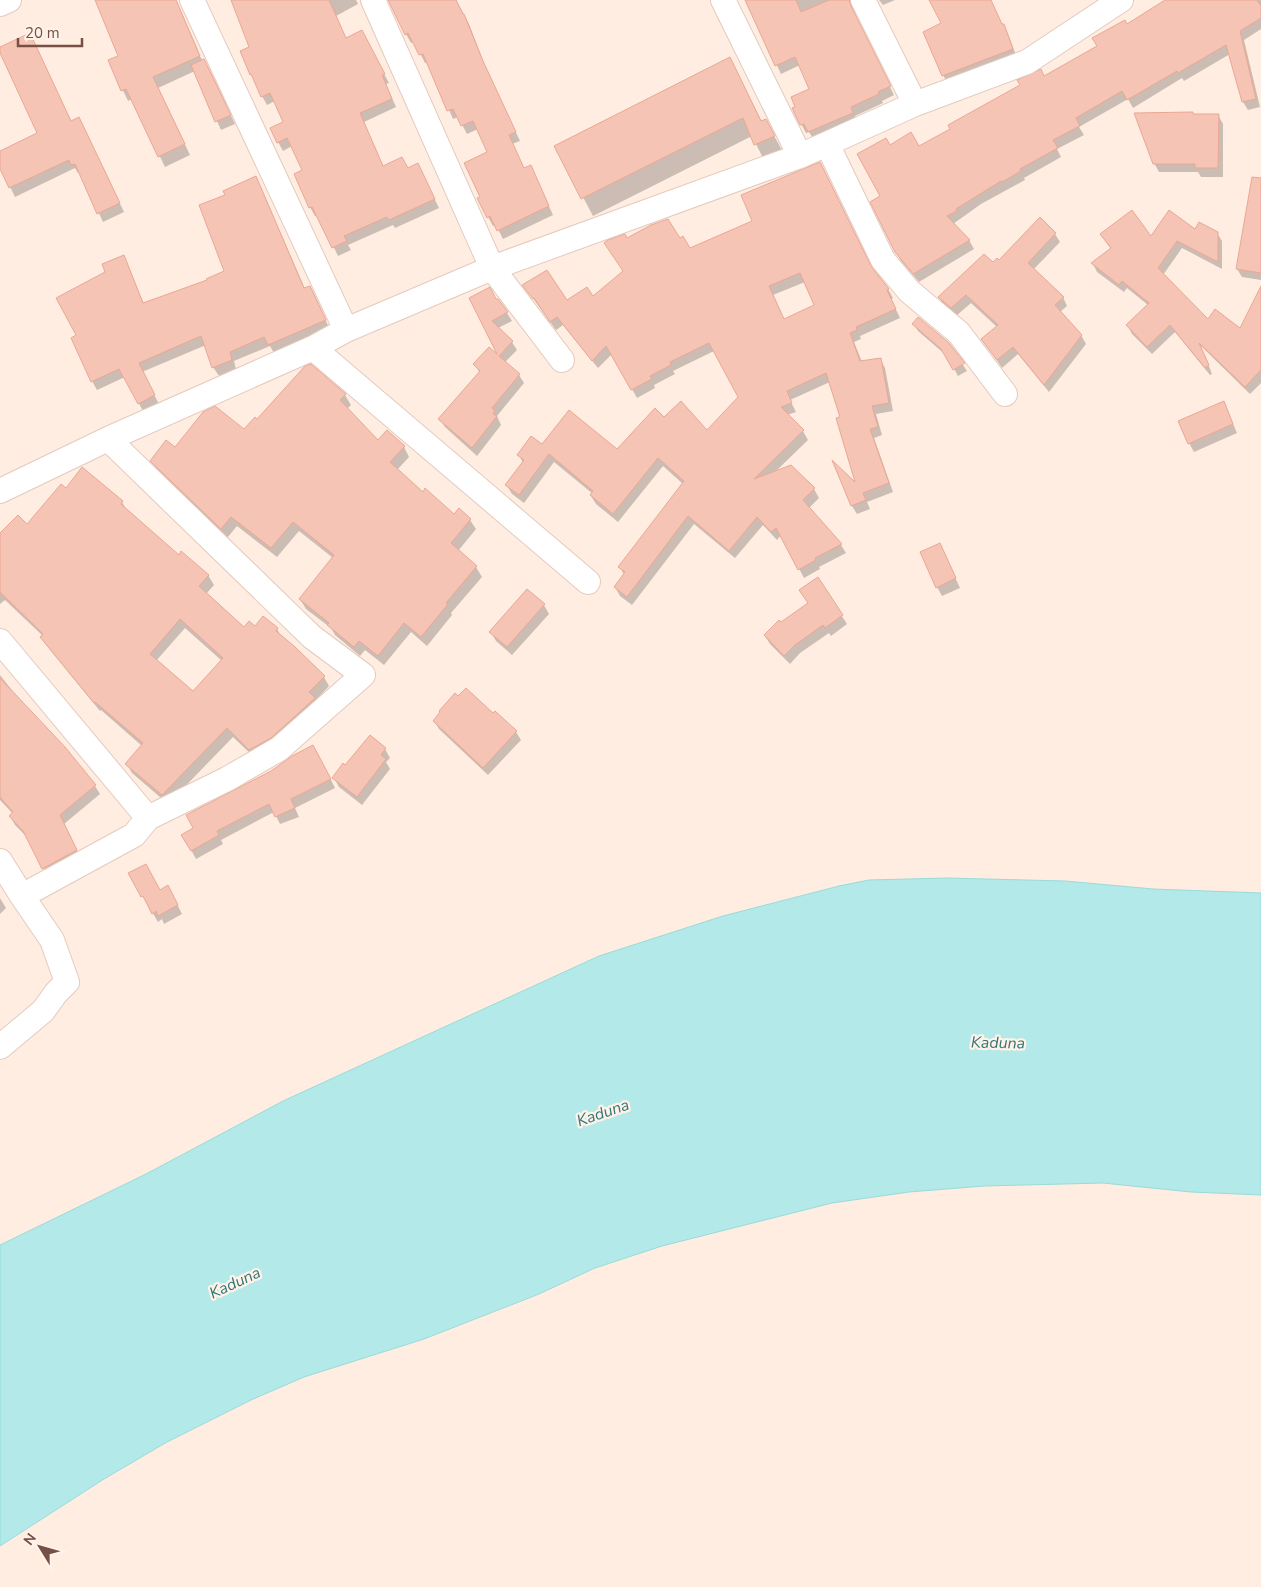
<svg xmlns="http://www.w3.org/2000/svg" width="1261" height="1587" font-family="'Nunito Sans',sans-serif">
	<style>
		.water { fill: #b3e9e8; stroke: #98dbdb }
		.shadow { fill: #0003; fill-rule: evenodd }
		.building { fill: #f6c4b5; stroke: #eaa794; fill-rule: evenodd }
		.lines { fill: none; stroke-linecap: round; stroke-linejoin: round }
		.minor-casing { stroke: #e5cabe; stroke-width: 26 }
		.minor { stroke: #fff; stroke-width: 24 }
		.labels { text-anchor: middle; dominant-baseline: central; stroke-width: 4.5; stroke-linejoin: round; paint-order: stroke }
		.water-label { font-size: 16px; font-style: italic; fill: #357676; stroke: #fff2e8 }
	</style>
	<rect width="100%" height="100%" fill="#feede0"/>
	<path class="water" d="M947 878 1065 881 1153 889 1261 893V1195L1191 1192 1103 1183 984 1186 909 1192 832 1203 662 1246 595 1268 539 1294 424 1339 304 1377 251 1400 167 1442 104 1479 0 1546V1245L146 1174 283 1101 599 956 723 916 839 886 869 880Z"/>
	<path class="shadow" d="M96 0H176L198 50 196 51 209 69 235 124 221 130 195 71 158 88 190 155 165 167 132 99 128 101 109 61 119 57Z
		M232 0H356L358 4 336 16 346 39 366 40 389 83 386 84 396 107 364 122 384 168 408 170 422 173 439 208 395 228 393 225 348 245 351 250 338 256 318 215 315 216 310 207 304 171 292 146 283 151 278 142 285 122 275 101 267 105 262 96 251 48Z
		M404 0H456L469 24 487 71 520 141 512 144 524 170 535 176 553 215 503 239 496 225 493 226 478 199 482 197 488 153 478 129 467 134 458 117 453 119 428 62 425 63 414 41 411 43 406 34Z
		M746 0H858L854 8 855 16 894 95 882 101 883 103 855 116 857 122 814 140 809 132 806 133 793 109 797 107 811 89 800 65 781 74Z
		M879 0H895L883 5Z
		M931 0H987L1008 34 1017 58 948 84 943 75V24Z
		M1167 0H1261V29L1244 40 1260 107 1248 110 1243 102 1230 54 1184 81 1182 78 1133 108 1128 99 1079 127 1084 135 1057 149 1061 157 1024 178 1025 180 981 204 953 224 969 240 974 249 919 282 901 261 896 252 882 196 890 147 919 148 1098 47 1126 25Z
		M30 34 71 122 99 160 124 212 103 222 80 172 78 173 75 168 15 197 0 166V152L38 134 0 50V48Z
		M739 77 762 122 766 121 784 154 765 162 752 136 593 216 556 146Z
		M1218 115 1223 124V177H1201L1198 172H1159L1154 163 1193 116Z
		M1261 183V280L1242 277 1237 269Z
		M260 186 305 289 315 296 330 330 274 353 270 346 234 361 236 369 219 376 213 367 206 345 142 372 159 404 144 413 125 377 97 390 92 381 78 336 107 272 124 257 144 304 209 281 226 272Z
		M1196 231 1217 233 1222 241V269L1182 248 1163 275 1208 321 1241 330 1261 289V383L1250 394 1201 346 1212 374 1210 375 1175 332 1152 354 1132 334 1128 326 1148 305 1127 288 1124 292 1097 272 1093 264 1111 249 1101 235 1151 238Z
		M1055 234 1060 242 1033 270 1063 297 1067 306 1060 312 1081 335 1086 344 1049 392 1018 354 1002 368 983 340 997 327 971 303 956 316 944 306 939 297 993 264Z
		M627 240H679L690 250 872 269 888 289 893 298 891 299 900 318 860 336 861 339 854 342 862 362 880 359 885 368 893 411 876 414 882 435 874 438 893 492 867 502 870 509 857 514 852 506 836 465 857 487 842 418 830 382 790 400 796 412 787 415 803 431 808 440 775 472 791 466 814 489 819 498 809 508 841 545 846 553 819 567 820 569 804 578 781 535 777 540 763 525 735 558 694 524 632 605 620 596 615 587 624 575 620 567 683 484 663 466 618 522 596 504 591 496 593 494 554 462 524 503 512 494 507 486 523 463 519 455 542 446 617 451 664 418 707 432 740 397 714 351 673 371 675 374 654 385 655 388 637 398 612 354 598 368 563 325 556 330 524 286 566 302 593 298 624 272ZM805 282 816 305 784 320 773 295Z
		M470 299 498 300 507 313 512 321 498 328 512 342 517 350 505 362 519 375 524 383 497 416 501 425 477 456 445 427 440 419 480 373 474 364 501 359Z
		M914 324 948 343 967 371 958 376 947 356 918 331Z
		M345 395 351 405 347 409 378 442 404 447 409 457 397 470 423 493 454 515 470 520 476 529 458 551 476 567 482 577 451 613 452 615 427 646 411 632 384 665 365 650 360 656 335 635 331 628 306 609 300 599 333 558 299 531 277 557 237 526 227 538 158 471 152 461 175 448 244 431 257 421Z
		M1228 412 1237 433 1194 452 1189 443Z
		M66 490 122 502 127 511 179 556 208 575 214 585 206 594 245 628 277 629 282 638 324 677 329 686 315 701 319 708 256 759 233 737 168 804 132 773 127 764 142 746 101 710 100 711 47 646 43 636 5 600 0 604V535L27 526ZM185 628 222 661 193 693 156 661Z
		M944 553 960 588 942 596 937 587Z
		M818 579 847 624 831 636 829 633 800 653 790 664 770 644 765 636 809 604Z
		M544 605 549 614 512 655 496 641 491 632Z
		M0 675 21 702 95 786 100 794 64 824 81 859 48 877 28 838 15 825 10 816 13 814 0 800Z
		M493 715 516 732 521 740 488 775 439 729 434 721Z
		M385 749 390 758 386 762 390 769 362 805 339 787 334 778 345 767Z
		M318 754 335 788 295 808 299 817 280 824 274 812 221 840 223 844 196 859 183 835Z
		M130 874 160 891 173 896 182 914 164 924 162 919 158 922Z
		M0 898 6 908 0 914Z"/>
	<path class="building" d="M95 0H176L200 56 153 77 185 144 158 157 126 89 121 91 108 60 118 56Z
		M231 0H329L346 38 362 30 385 74 382 75 392 99 360 113 383 166 402 157 408 168 418 163 435 199 389 220 387 217 344 236 347 241 332 248 312 207 309 208 294 174 302 170 287 138 277 143 270 128 283 122 270 93 261 97 251 74 250 75 240 51 249 47Z
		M388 0H456L463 14H464L483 61 516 132 509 135 524 168 531 165 549 206 497 231 490 216 487 218 477 198 480 197 464 163 487 152 473 121 461 126 453 109 447 111 423 54 419 55 408 33 405 35Z
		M745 0H796L801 12 829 0H849L851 6 891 86 878 92 879 94 851 107 853 113 808 132 804 124 800 125 792 108 795 107 791 97 809 89 795 57 775 66Z
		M929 0H991L1002 24H1004L1013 49 942 76 923 32 941 23Z
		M1165 0H1257L1261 6V18L1240 31 1256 99 1242 102 1226 45 1178 73 1177 71 1127 100 1122 91 1076 118 1080 126 1053 140 1058 148 1020 169 1021 171 1002 182 1001 181 956 209 957 211 947 216 970 240 913 274 895 252 870 202 880 196 857 154 886 138 890 145 911 132 919 146 950 129 948 125 1020 85 1017 80 1041 69 1044 76 1097 46 1092 38 1125 20 1127 24Z
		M30 33 71 121 79 117 120 203 97 214 75 164 71 165 69 160 9 188 0 169V151L37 133 0 53V47Z
		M730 57 761 121 766 119 775 136 754 145 743 118 581 199 554 146Z
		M204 59 231 115 215 122 191 65Z
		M1193 112V114H1219L1218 168H1195V164H1153L1134 113Z
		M820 162 871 266 889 289 887 290 896 309 856 327 857 330 850 333 860 361 881 358 889 403 872 406 878 427 870 429 889 483 863 493 866 500 851 506 832 460 855 482 836 418 840 417 826 373 787 391 792 403 781 407 804 430 754 479 791 465 815 488 803 500 842 544 815 558 816 560 798 570 776 528 771 532 757 517 729 551 688 516 627 597 614 587 625 572 618 567 684 481 658 458 613 514 590 495 593 491 549 454 519 495 505 485 524 460 517 455 531 436 542 444 569 410 617 449 655 408 664 417 681 401 707 430 738 397 709 343 670 362 671 365 650 376 652 379 631 390 606 346 592 361 557 317 550 322 534 298 533 299 522 285 547 270 567 300 587 287 593 296 623 271 604 243 608 240 625 234 627 238 651 225 668 219 680 238 683 236 690 248 752 221 741 195ZM800 273 814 305 784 319 769 286Z
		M256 176 304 288 310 286 326 320 268 345 264 337 230 352 232 360 212 368 201 336 139 363 155 395 138 404 119 369 91 382 71 338 76 335 56 298 105 272 102 264 124 255 143 303 207 280 206 279 224 271 199 205 225 195 223 191Z
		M1252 177 1261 178V273L1236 269Z
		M1132 210 1151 236 1169 210 1195 229 1199 222 1218 232V262L1177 241 1158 268 1208 319 1215 309 1240 328 1261 286V370L1245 387 1199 343 1209 365 1205 368 1170 325 1147 347 1126 325 1149 303 1122 281 1119 285 1091 263 1111 248 1100 234Z
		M1040 217 1056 233 1028 263 1064 297 1055 305 1082 335 1044 385 1013 347 997 360 981 339 998 325 966 295 951 308 938 297 984 254 993 262 997 258 999 260Z
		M490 287 496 299H498L508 312 492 321 513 341 499 356 520 374 492 408 495 411 493 414 497 416 472 448 438 419 480 371 473 364 489 347 497 354 469 298Z
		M918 317 949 343 965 363 953 370 941 349 912 324Z
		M311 364 346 394 340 400 378 440 387 430 405 446 390 462 423 492 425 488 454 514 459 508 471 519 451 543 477 566 446 603 448 604 421 637 404 623 378 656 359 641 354 647 327 625 329 623 299 599 334 555 293 522 271 548 231 517 221 529 150 461 166 440 175 447 203 412 215 406 244 429 255 417 257 419 305 366Z
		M1224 401 1233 424 1188 444 1178 421Z
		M82 467 123 501 121 504 179 555 181 551 209 575 199 586 244 627 249 621 255 626 263 616 278 628 276 631 294 646 325 676 309 692 315 698 271 738 249 750 227 728 162 795 125 764 143 743 95 702 94 703 40 637 43 634 0 592V533L18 515 27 524 61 484 66 488ZM180 619 223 658 193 691 150 654Z
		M940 543 956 578 936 588 920 552Z
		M818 577 843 615 825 628 823 625 795 645 784 656 764 635 779 620 781 622 808 603 799 590Z
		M527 589 545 604 507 647 489 632Z
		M0 678 65 747 96 785 60 815 77 850 42 869 23 831 9 816 13 812 0 797Z
		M466 688 493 713 495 711 517 731 483 768 433 721 440 712 439 711 455 693 458 696Z
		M370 735 386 748 381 755 386 759 357 797 332 778 343 763 345 765Z
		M313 745 331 779 291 799 295 808 275 817 269 804 217 831 219 835 191 851 181 835 193 828 186 815 271 771 292 756Z
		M146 864 160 890 168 885 178 905 158 916 156 911 152 914 143 896 141 897 128 873Z"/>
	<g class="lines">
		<g class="minor-casing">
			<path id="minor" d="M192 0 346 330
				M373 0 492 268 562 360
				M723 0 800 156
				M863 0 915 104
				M0 4 9 0
				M827 144 883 260 909 291 959 333 1005 394
				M313 348 588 582
				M0 491 108 439 313 348 346 330 492 268 800 156 915 104 1027 62 1121 0
				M0 641 148 818 227 779 279 749 363 675 312 637 108 439
				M0 861 22 896 134 835 148 818
				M0 1047 43 1011 56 993 67 982 52 940 22 896"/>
		</g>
		<use href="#minor" class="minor"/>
	</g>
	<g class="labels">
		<g class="water-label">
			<text transform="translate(998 1043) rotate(1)">Kaduna</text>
			<text transform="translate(603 1113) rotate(-19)">Kaduna</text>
			<text transform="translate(235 1283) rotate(-25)">Kaduna</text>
		</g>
	</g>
	<g transform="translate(40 1547) rotate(307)" stroke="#fff2e8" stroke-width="4" paint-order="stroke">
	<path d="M0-4L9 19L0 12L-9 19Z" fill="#774f45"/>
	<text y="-8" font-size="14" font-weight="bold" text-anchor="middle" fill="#774f45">N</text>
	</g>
	<path d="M18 38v8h64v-8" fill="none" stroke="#774f45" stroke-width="2.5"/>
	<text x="25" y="38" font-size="15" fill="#774f45" stroke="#fff2e8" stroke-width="4" paint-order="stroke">20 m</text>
</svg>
